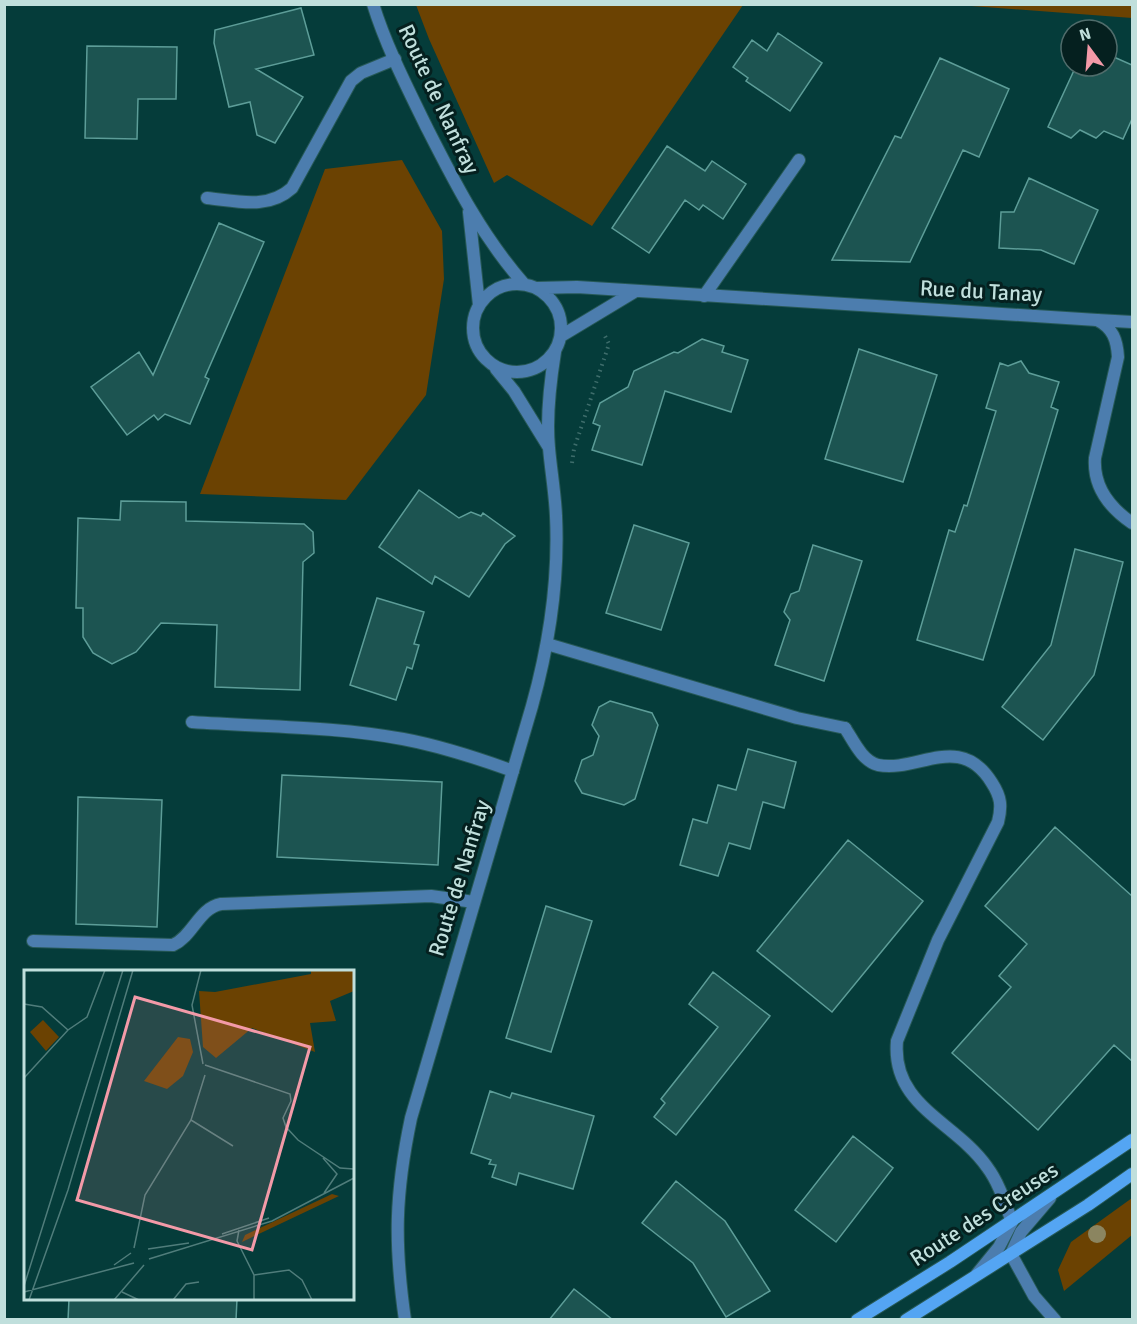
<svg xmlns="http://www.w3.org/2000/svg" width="1137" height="1324" font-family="Signika,sans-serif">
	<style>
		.green { fill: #6b4202 }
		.building { fill: #1c5451; stroke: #5d9d98; stroke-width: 1.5 }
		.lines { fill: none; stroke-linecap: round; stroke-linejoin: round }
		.lane-casing { stroke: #275957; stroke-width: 14 }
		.street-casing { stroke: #275957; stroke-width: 14 }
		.secondary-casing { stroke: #275957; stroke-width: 14 }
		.path { stroke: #3e6d6b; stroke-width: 4; stroke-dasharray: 1.5 4.5; stroke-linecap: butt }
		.lane { stroke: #4c7dae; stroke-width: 12 }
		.street { stroke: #4c7dae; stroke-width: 12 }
		.secondary { stroke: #54a5f3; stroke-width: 12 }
		.tree { fill: #8b8560 }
		.labels { text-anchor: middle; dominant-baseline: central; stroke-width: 6; stroke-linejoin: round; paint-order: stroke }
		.street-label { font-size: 22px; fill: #c0dfdc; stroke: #05201f }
		.inset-road { fill: none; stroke: #507d7b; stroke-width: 1.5 }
		.view { fill: #f39aa8; fill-opacity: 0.15; stroke: #f39aa8; stroke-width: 3 }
		.inset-edge { fill: none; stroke: #c0dfdc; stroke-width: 3 }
	</style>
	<rect width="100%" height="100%" fill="#053c3a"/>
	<path class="green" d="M416 5V4L743 5 592 226 507 175 494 183 429 39Z
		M958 5H1132V18Z
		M402 160 442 231 444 279 426 395 346 500 200 494 325 169Z
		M1132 1198V1235L1064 1291 1058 1270 1071 1242Z"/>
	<path class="building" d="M301 8 314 55 256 69 303 97 275 143 257 135 250 102 229 107 214 43 215 30Z
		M778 33 822 63 790 111 746 81 748 78 733 67 752 40 767 51Z
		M87 46 177 47 176 99H138L137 139 85 138Z
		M1107 54 1132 65V119L1123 139 1104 131 1096 138 1080 130 1071 138 1048 127 1076 66H1107Z
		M940 58 1009 89 979 157 963 150 910 262 832 260 895 136 901 138Z
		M667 146 705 171 712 161 746 184 723 219 703 205 699 210 685 200 649 253 612 228Z
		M1029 178 1098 210 1074 264 1041 250 999 248 1001 212H1014Z
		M219 223 264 242 205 377 209 379 190 424 165 414 158 420 154 415 127 435 91 387 139 352 153 375Z
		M702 339 724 346 722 352 748 360 731 412 665 391 642 465 592 450 600 426 593 423 600 403 628 387 634 371 674 352 678 353Z
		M859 349 937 375 903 482 825 459Z
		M1021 361 1029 373 1059 382 1051 407 1058 410 983 660 917 640 949 530 955 532 964 505 967 506 996 411 986 408 1000 363 1008 366Z
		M419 490 459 518 471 512 481 516 483 513 515 536 505 544 469 597 435 576 432 584 379 547Z
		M121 501 186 502V521L304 524 313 532 314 553 303 562 300 690 215 687 217 625 161 623 136 652 112 664 93 653 83 637V608H76L78 518 120 520Z
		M634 525 689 543 661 630 606 613Z
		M813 545 862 561 824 681 775 665 790 620 784 612 791 594 799 591Z
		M1075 549 1123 562 1094 675 1043 740 1002 707 1051 645Z
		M377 598 424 612 414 644 419 645 412 669 407 667 396 700 350 685Z
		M610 701 652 713 658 725 635 799 624 805 582 793 575 781 582 760 593 755 599 736 592 725 599 707Z
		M748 749 796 762 784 808 763 802 750 849 729 843 718 876 680 865 693 819 707 823 718 785 736 790Z
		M282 775 442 782 438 865 277 857Z
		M78 797 162 800 157 927 76 924Z
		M1055 827 1132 896V1061L1114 1045 1038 1130 952 1053 1011 987 999 976 1027 944 985 906Z
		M848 840 923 901 832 1012 757 951Z
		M546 906 592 921 551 1052 506 1038Z
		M713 972 770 1016 676 1135 654 1117 665 1103 661 1099 718 1027 689 1004Z
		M490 1091 510 1098 512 1093 594 1116 573 1189 519 1173 516 1185 492 1177 496 1165 489 1164 491 1160 471 1153Z
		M853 1136 893 1168 836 1242 795 1210Z
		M676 1181 725 1221 770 1291 726 1317 693 1263 642 1223Z
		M574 1289 613 1320H549Z
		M69 1299H237L236 1320H68Z"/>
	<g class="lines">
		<g class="lane-casing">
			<path id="lane" d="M207 198C237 201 268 210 292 188L351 81 361 73 395 59
				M704 296 799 160
				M1097 320 1132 322
				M192 722C262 727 334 726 403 739 441 746 477 758 513 771
				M845 728C853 740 862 761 878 765 918 773 960 731 992 783 1001 797 1002 806 998 822L938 940 897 1041C891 1106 956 1122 987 1167 999 1183 1005 1203 1012 1222
				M33 941 173 945C193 936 199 908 221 904L431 896 474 902"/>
		</g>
		<g class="street-casing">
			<path id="street" d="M373 4C386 46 407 87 426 126 455 183 481 235 524 284
				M469 212 479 305
				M473 328a44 44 0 1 1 88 0a44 44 0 1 1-88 0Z
				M537 288 577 287 1097 320C1113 328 1117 340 1118 357L1095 458C1093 487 1110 508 1132 523
				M561 336 634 292
				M496 369 514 391 548 446
				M547 644 797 718 845 728
				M1050 1198 1021 1232 1011 1254 1034 1296 1055 1320
				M977 1274 999 1247 1012 1222
				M405 1320C394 1243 395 1194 411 1118L532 706C549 645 559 580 556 516 555 493 551 471 549 448 546 417 550 383 555 352"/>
		</g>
		<g class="secondary-casing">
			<path id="secondary" d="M857 1320 950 1262 1132 1140
				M906 1320 1088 1205 1132 1174"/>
		</g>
		<path class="path" d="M572 463 574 449 609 344 604 334"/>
		<use href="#lane" class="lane"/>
		<use href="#street" class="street"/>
		<use href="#secondary" class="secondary"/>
	</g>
	<circle class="tree" cx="1097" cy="1234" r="9"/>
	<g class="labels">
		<g class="street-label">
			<text transform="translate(439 99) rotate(65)">Route de Nanfray</text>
			<text transform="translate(981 291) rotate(3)">Rue du Tanay</text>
			<text transform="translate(459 878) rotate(-73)">Route de Nanfray</text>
			<text transform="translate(984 1214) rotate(-33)">Route des Creuses</text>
		</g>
	</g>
	<g transform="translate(24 970)">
		<rect width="330" height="330" fill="#053c3a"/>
		<path d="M287 0H330V21L306 31 312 51 286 53 291 82 228 58 192 88 179 77 175 21 191 22 287 4ZM19 50 35 67 22 81 6 62ZM154 67 166 69 169 82 159 106 143 119 120 111ZM308 224 315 226 218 272 221 265Z" fill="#6b4202"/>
		<path class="inset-road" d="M177 0 168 35 179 94M0 34 18 37 44 60M181 95 266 124 267 131 259 148 262 157 274 170 316 198 330 199M0 108 44 60 63 47 81 0M167 150 209 176M299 188 313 204 300 223M215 260 213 271 230 305V330M198 264 245 248M110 278 121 225 167 150 181 105M124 279 165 273M125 289 248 251 330 208M90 295 107 283M230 305 265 300 278 310 288 330M0 316 99 0M0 322 110 293M98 322 115 330M5 330 44 220 109 0M90 330 120 295M149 330 162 314 175 312"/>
		<path class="view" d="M111 27 286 77 228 280 53 230Z"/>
		<rect width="330" height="330" class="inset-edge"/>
	</g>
	<rect width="1137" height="1324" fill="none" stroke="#c0dfdc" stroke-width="12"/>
	<g transform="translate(1089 48) rotate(344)"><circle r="28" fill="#05201f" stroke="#506c6b" stroke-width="1.5"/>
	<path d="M0-4.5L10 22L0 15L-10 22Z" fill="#f39aa8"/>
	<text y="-9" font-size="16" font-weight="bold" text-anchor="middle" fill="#c0dfdc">N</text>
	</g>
</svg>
